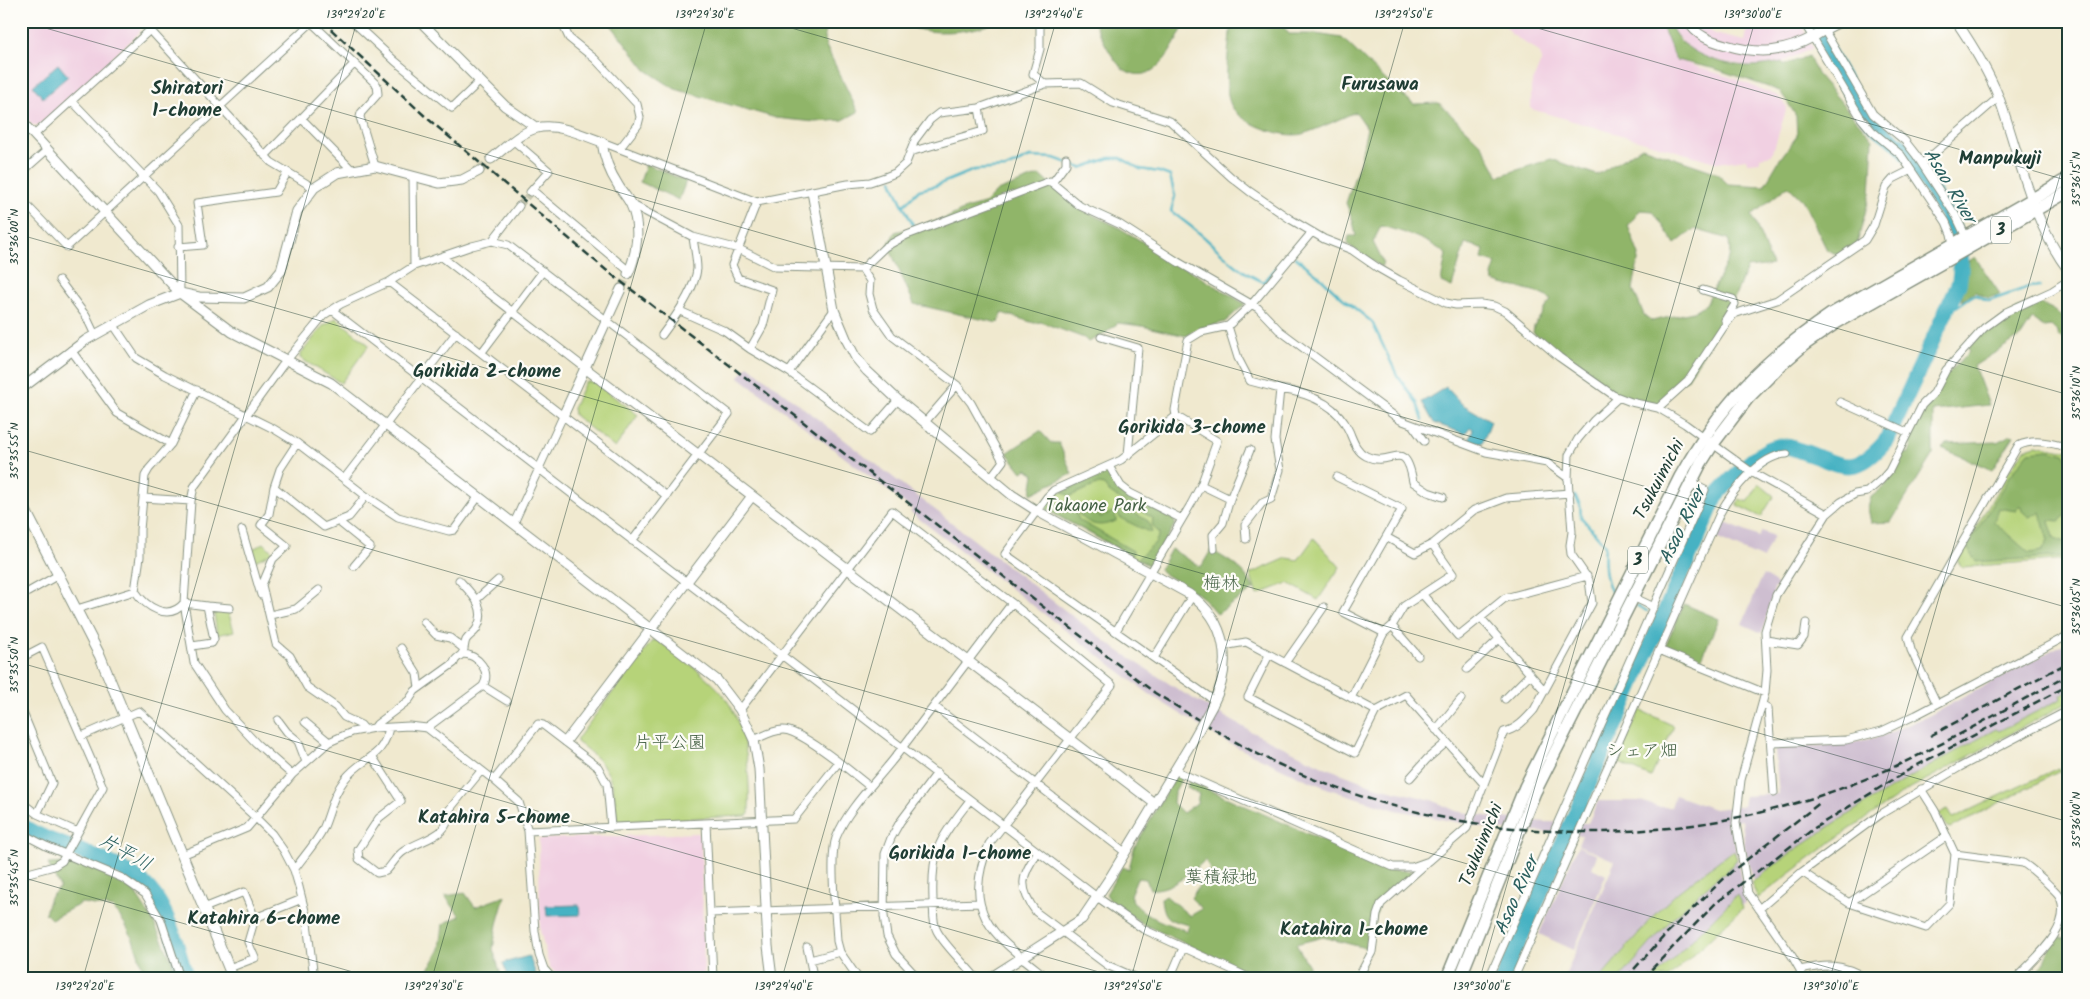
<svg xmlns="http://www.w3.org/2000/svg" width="2090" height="999" font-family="Kalam,'Klee One',sans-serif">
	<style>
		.built { fill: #f1d0e2 }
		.industrial { fill: #cebed0 }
		.green { fill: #b6d379; stroke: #6a8856 }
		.forest { fill: #90b569; stroke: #58794e; fill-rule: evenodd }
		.water { fill: #46b2c3; stroke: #32787c }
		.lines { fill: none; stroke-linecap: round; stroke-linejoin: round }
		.stream { stroke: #46b2c3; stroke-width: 2.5 }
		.river { stroke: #46b2c3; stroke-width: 16 }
		.minor-tunnel { stroke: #c6c7b0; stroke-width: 7; stroke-dasharray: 7 3.5; stroke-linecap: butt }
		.tertiary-tunnel { stroke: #c6c7b0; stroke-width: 9; stroke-dasharray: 9 4.5; stroke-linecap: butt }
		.minor-casing { stroke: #889382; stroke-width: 9 }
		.tertiary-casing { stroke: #889382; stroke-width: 11 }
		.secondary-casing { stroke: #889382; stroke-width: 12 }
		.primary-casing { stroke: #889382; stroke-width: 14 }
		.minor { stroke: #fff; stroke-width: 7 }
		.tertiary { stroke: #fff; stroke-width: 9 }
		.secondary { stroke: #fff; stroke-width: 10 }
		.primary { stroke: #fff; stroke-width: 11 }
		.rail { stroke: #1f3d34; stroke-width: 2.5; stroke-dasharray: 8 4; stroke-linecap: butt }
		.tertiary-bridge-casing { stroke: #889382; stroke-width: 11; stroke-linecap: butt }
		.tertiary-bridge { stroke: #fff; stroke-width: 9 }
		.ticks { fill: none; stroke: #1f3d34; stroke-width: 1; stroke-opacity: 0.45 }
		.labels { text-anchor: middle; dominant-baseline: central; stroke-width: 4.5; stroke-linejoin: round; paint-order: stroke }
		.shield { fill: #fdfcf7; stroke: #62766e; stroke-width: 1 }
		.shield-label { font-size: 16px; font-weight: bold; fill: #1f3d34 }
		.street-label { font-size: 18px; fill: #1f3d34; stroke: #fdfcf7 }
		.park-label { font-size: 18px; fill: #456245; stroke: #fdfcf7 }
		.neighbourhood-label { font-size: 19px; font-weight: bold; fill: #1f3d34; stroke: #fdfcf7 }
		.water-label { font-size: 19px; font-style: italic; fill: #2b605f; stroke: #fdfcf7 }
		.neatline { fill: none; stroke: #1f3d34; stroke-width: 2 }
		.ticks-label { font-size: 12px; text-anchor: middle; fill: #1f3d34 }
	</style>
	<rect width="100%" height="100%" fill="#fdfcf7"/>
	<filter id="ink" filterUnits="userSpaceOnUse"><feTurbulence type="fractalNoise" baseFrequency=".02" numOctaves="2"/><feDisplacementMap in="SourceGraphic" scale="10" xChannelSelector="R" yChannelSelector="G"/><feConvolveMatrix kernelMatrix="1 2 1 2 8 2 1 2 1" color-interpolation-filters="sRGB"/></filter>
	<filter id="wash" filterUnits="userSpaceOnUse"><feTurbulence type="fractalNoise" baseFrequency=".0096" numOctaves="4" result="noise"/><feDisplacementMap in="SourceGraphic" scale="20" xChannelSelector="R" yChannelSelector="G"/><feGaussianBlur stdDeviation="1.12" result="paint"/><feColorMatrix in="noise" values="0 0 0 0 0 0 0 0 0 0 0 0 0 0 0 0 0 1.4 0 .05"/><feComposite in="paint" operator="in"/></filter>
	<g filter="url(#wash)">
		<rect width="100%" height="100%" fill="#f0e9cf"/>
		<path class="built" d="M21 21H135L140 27V32L39 125H32L21 112Z
			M1501 21H1654L1664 31 1676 60 1733 78 1778 96 1787 107 1772 155 1760 157V162L1747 163 1746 159 1718 163 1531 109V86L1542 59 1539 52 1511 34Z
			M1669 21H1698L1714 34 1745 41 1748 27 1800 23 1813 48 1782 62 1766 65 1749 66 1713 60 1691 50 1675 34Z
			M699 833 701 840 704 978H560L549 966 540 930 539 839Z"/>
		<path class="industrial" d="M748 365 1058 605 1116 649 1185 694 1252 732 1327 768 1374 786 1432 800 1456 811 1491 817 1546 822 1588 823 1598 801H1641L1657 807H1671L1675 795 1714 809 1743 806 1745 796 1779 794 1775 750 1778 747 1815 746 1852 743 1882 736 1930 715 2069 641V700L1907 786 1757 894 1745 849 1742 820 1731 822 1745 903 1667 978H1564L1615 861 1578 845 1582 835 1491 829 1396 810 1329 789 1298 776 1224 741 1152 696 910 512 912 509 739 377Z
			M1723 522 1759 537 1762 531 1773 536 1763 559 1716 538Z
			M1763 575 1779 585 1774 589 1762 633 1742 624Z
			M1578 846 1597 855 1592 868 1606 875 1574 950 1539 934Z"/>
		<path class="green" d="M336 318 369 345 341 383 300 358V355L323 326Z
			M585 382H594L638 415 615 448 574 415 573 408Z
			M2036 445 2069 451V559L1962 567 1957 560 2008 472 2026 448Z
			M1104 473H1108L1124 494 1174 520 1175 524 1151 565H1147L1047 510 1046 506 1057 493Z
			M1759 484 1774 496 1761 517 1737 505 1739 499 1748 502Z
			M1314 538 1340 567 1318 600 1288 583 1257 595 1250 574 1287 558 1298 560Z
			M264 543 273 552 253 562 251 550Z
			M228 611 234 631 217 635 214 613Z
			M657 640C678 655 701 671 719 690 748 722 750 774 749 814L746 816 620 821 617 819C613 777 611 767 577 742V739L652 641Z
			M2069 690V702L1907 790 1833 841 1758 898 1751 883C1827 822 1912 776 1996 729L1999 731 2061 699 2060 695Z
			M1640 710 1674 726 1651 777 1617 762Z
			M2058 768 2060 771 1951 828 1946 826 1939 814 1948 810 1953 818Z
			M1734 851 1737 859 1724 875 1722 873 1672 919 1620 978H1600L1656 913 1678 892 1729 853Z
			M1737 895 1743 908 1668 978H1654Z"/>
		<path class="forest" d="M608 21H823L826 46 858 112 843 120 815 122 776 118 675 89 646 70Z
			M900 21H998C973 33 922 38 900 21Z
			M1093 21H1186C1176 42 1156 89 1125 70 1112 62 1101 34 1093 21Z
			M1231 21H1279L1289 34H1316L1342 38 1396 90 1414 104 1439 103 1482 145 1499 176 1551 159 1597 175 1642 147 1715 172 1728 184 1764 186 1780 159 1797 136 1796 116 1790 106 1780 91 1716 69 1676 60 1664 31 1654 21H1669C1678 53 1722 66 1751 66 1761 66 1772 64 1782 62L1784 65 1809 56 1817 74 1873 139 1870 194 1857 244 1838 255 1827 250 1803 201 1788 186 1752 215 1772 265 1747 268 1730 307 1717 324 1719 328 1687 380 1681 381 1673 392 1659 403 1645 402 1615 393 1590 377 1533 333 1534 326 1551 300C1536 287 1512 289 1493 281L1492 275 1496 263 1482 259 1484 249 1465 243 1452 287 1441 282 1446 254C1428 239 1404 232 1381 226L1373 242 1383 262 1381 267 1347 244 1349 236H1356L1353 221 1346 203 1360 161 1367 128 1356 112C1338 119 1320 129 1302 134 1284 139 1239 123 1231 105 1222 87 1230 42 1231 21ZM1640 210 1653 211 1675 244 1694 229 1729 239 1730 255 1706 304 1693 312 1652 321 1644 315 1633 289 1639 255 1628 226Z
			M646 164 686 181 679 200 640 182Z
			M1040 175 1078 208 1118 227 1245 304 1225 322 1196 329 1186 336 1142 326 1118 323 1103 335 1088 342 1084 338 1041 322 1034 323 1002 313 998 323 914 304 888 245 895 232 947 218 965 209 984 204 997 191Z
			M1975 257 2000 294 1989 298 1975 292 1961 301 1969 261Z
			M2033 302C2056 308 2070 317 2067 341L2058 336V333L2051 326 2044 327 2032 319 2021 336 1974 366 1989 405 1933 411V454L1891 522 1871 523 1868 508 1871 497 1885 486 1904 454 1909 453 1912 446 1909 442 1911 431 1925 407 1937 394 1944 378 1969 352 1968 348C1987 325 2007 314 2033 302Z
			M1040 431 1051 443H1059L1072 474 1031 494 1034 474 1027 469 1022 472 1007 453Z
			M2011 435 2014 436 1992 470 1942 448 1946 444 1997 442Z
			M2048 450 2064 454 2069 461V513L2059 521 2050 520 2049 522 2055 539 2069 543V556L1976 562 1967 547 2009 477 2029 452ZM2018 507H2021L2022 511 2029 517 2040 512 2048 541 2042 551 2029 553 1994 522 1998 508 2016 511Z
			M1104 473H1108L1124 494 1174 520 1175 524 1151 565 1137 559 1155 543 1160 533C1154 528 1151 526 1153 518L1122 501 1109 492 1104 485 1099 484 1070 496 1062 492Z
			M1050 500 1075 510 1079 520 1133 551 1132 556 1047 510 1046 506Z
			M1084 507 1101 517 1115 511 1116 521C1101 527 1091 527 1079 514V509Z
			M1124 507 1148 521 1152 532 1151 533 1120 518 1117 510Z
			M1171 549 1201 567 1211 550C1231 562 1244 568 1254 589L1217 614 1201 596 1161 572 1160 569Z
			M1684 604 1719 619 1700 662 1665 647Z
			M1179 776 1182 778 1174 793 1173 803 1183 813 1197 803 1199 794 1187 788 1189 781 1385 868 1393 870 1410 871 1412 874 1379 903 1369 949 1323 937 1296 944 1309 966 1305 978H1261L1145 925 1112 903 1106 894 1122 867 1129 869 1134 848 1174 778ZM1205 860 1210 869 1191 898 1202 909 1190 916 1166 896 1161 898C1163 920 1169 920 1189 925L1187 931C1168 924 1137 915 1130 895L1137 878 1146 879 1150 889C1170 891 1191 873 1205 860Z
			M2069 858V917L2063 915C2064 899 2063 871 2069 858Z
			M78 862 130 885 152 919 171 959 177 978 145 977C138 951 131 928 113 908L82 903 51 919 45 913 50 897 60 887 48 864Z
			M465 893 475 907 505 896 497 924 493 949 502 978H415L427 973 440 949 443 924 460 916 445 896Z
			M2069 931V978H2036L2056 936 2064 939Z"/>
		<path class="water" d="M58 64 68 76 43 98 33 86Z
			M1446 387 1462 404 1491 421 1483 442 1479 444 1469 440 1473 429 1470 427 1465 434 1434 423 1422 402Z
			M579 905 580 915 547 916 546 906Z
			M529 956 536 974 530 978H509L503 963Z"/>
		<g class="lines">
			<path class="stream" d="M892 180C898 198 907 212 915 229
				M903 206 919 190 935 186 974 170 1006 168 1030 157 1054 158 1081 168 1110 158H1121L1140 169 1159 172 1170 176 1175 196 1171 211C1182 220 1194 228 1205 238 1224 255 1239 272 1264 282L1289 253 1291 254
				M1295 257 1318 275 1340 296 1372 322 1397 375 1417 403 1423 420
				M1946 314 1972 296 1976 295 1989 301 2029 287 2040 286
				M1575 496 1580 505 1581 517 1605 545C1604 562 1604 578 1612 593
				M1637 606 1647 611
				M1657 615 1661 617"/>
			<path class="river" d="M21 825C38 837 61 844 80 851 103 860 134 871 150 890 169 911 178 951 186 978
				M1503 978 1716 496C1728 482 1757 452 1775 447 1783 445 1791 447 1798 450 1840 463 1852 481 1886 441L1959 283C1961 271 1962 258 1960 245 1957 229 1912 155 1899 144 1885 133 1876 129 1865 114 1844 85 1829 52 1811 21"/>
		</g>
	</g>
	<g filter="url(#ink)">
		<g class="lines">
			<path class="minor-tunnel" d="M519 206 530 193"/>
			<path class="tertiary-tunnel" d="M479 171 491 159
				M621 289 628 274"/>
			<g class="minor-casing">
				<path id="minor" d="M142 21 271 162 314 188
					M310 21 377 85 378 94 361 113 360 117 375 166
					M352 21 395 61 452 108 479 82
					M561 21 569 38 595 59 637 104 640 117 638 125 620 148
					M1040 21V49L1033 74 1045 84
					M1803 21 1861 118 1872 131 1901 155 1946 222 1951 234 1953 244
					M1819 21 1873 114 1905 141 1916 155 1956 216 1966 237
					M72 101 158 191 179 225 180 292
					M302 119 351 169
					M34 135 150 30
					M514 141 549 171 530 192
					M602 142 757 202 848 184 870 182 885 177 895 173 906 163 915 140 930 120 939 113 979 108 1045 84 1081 83 1113 103 1170 121 1231 177 1249 191 1290 219 1324 239 1352 250 1378 268 1399 280 1446 303 1456 305 1481 304 1494 306 1505 311 1559 357 1613 395 1631 402 1658 408 1685 424 1753 473 1827 514
					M910 152 983 131 979 108
					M265 156 354 64
					M1922 164 1999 97
					M21 173 47 150
					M413 176 414 266
					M1052 183 1066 164V158
					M532 190 629 271
					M21 199 67 247 311 23
					M631 204 693 237 739 249 775 267 862 269 885 247 907 235 1050 181 1080 206 1119 224 1178 262 1258 308 1279 330 1400 420 1486 452 1547 463 1568 478
					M492 241 519 206
					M178 247 203 245 197 203 276 192 287 173
					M442 257 585 368
					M862 269 870 281 869 294 873 309 892 336 957 385 971 403 1003 461 991 477
					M59 280 86 316 95 335
					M389 282 667 496
					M1703 290 1733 299 1735 304 1725 320
					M332 310 1097 897 1143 929 1250 978
					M680 311 725 331 750 349 789 372 870 432 898 400
					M113 324 136 358 165 375 274 429 297 443 366 496 398 517 449 531 454 530 479 496
					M662 335C674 319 695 289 697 269 697 258 694 247 693 237
					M1101 337 1138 348 1128 455
					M750 349 763 326 772 290 738 278 732 265 757 202
					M71 350 117 413 171 444
					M482 352 543 271
					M789 372 834 310
					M1280 389C1308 393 1337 403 1349 431 1353 440 1356 451 1366 456 1392 469 1405 435 1413 482L1428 492 1443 497
					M1840 402 1907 432
					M1658 408 1688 381 1723 328 1734 314 1777 300 1865 240 1874 225 1886 187 1893 179 1911 170
					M1176 416 1121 460 1054 490 1047 497 1005 554 1215 701
					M925 422 957 385
					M1413 426 1424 441
					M297 443 280 469 274 487 324 527 349 517 366 496
					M1109 466 1121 486 1130 493 1182 519
					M1337 477 1402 509 1343 612 1384 633
					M344 479 456 333
					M1201 485 1230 499
					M274 487 269 514 261 525 287 546 273 559 262 585 276 644 290 656 307 687 336 707 344 717 361 725 365 730
					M143 498 191 501
					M339 522 370 547 354 566
					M514 523 563 416
					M242 530 261 595
					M1386 537 1415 553 1434 543 1474 510 1506 498 1570 493
					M1246 539 1245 525 1262 503 1271 499 1280 470 1275 440 1280 389 1250 381 1238 358 1228 326 1251 305 1312 232
					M1214 549 1213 535 1223 523 1230 499 1250 450
					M1423 595 1458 636 1505 598 1587 576
					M21 596 60 574
					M1633 597 1654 607
					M477 599 498 580
					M207 606 230 608
					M77 609 135 591
					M270 615 296 609 319 590
					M1481 618 1544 690
					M424 622 436 635 450 638 464 649
					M1392 626 1418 656
					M1116 631 1191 504 1201 485 1217 441 1176 416 1175 410 1188 340 1201 332 1228 326
					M1766 640 1798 645 1804 637 1806 623
					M192 646 212 643 214 639 207 606 184 603C168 622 146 607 135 591L140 557V530L145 476 149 469 171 444 197 390
					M1223 646 1246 642 1376 711
					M401 648 417 674 419 688
					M1659 650 1765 693
					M1269 655 1248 697 1355 753 1376 711 1406 695 1483 783
					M21 658 42 647 103 787 62 861 54 866 21 875
					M1154 658 1192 596
					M1285 663 1324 607
					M1467 669 1499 639
					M483 686 507 701
					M1351 698 1384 633 1392 626 1404 606 1453 574 1432 544
					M1505 699 1530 674
					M1937 704 1911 650 1908 637 2018 446C2034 438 2052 443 2069 448
					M1763 705 1768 708 1774 793
					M934 706 1125 852
					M21 708 52 783 37 814
					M740 710 892 511 1012 603 1112 685 989 844C960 916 996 937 1048 978
					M278 720 287 732 298 741 306 762
					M305 722 329 742
					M374 728 377 724 409 700 415 691 454 663C455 658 458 658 461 655 465 651 464 644 466 640 469 635 475 633 477 628 488 608 472 594 459 580
					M427 728 483 686C492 672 478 654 462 654
					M1436 730 1461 699
					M82 736 139 711 256 818 272 834 284 851 294 870 299 887 306 915 314 978
					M754 740C763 736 773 730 783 730 802 730 854 774 870 787
					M1772 743 1846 740 1882 731 1916 715 2069 635
					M372 756 401 801 379 818 358 850 359 859 377 873 386 871C392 865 397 855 404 851 423 838 451 837 449 810L481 771
					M1174 770 1393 867H1412L1429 861 1467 828 1504 732C1517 729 1525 720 1534 710L1592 603 1589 580 1571 554 1570 545 1572 532 1568 478 1569 455 1578 439 1594 420 1618 398
					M292 775 256 743 225 710 194 663 184 603 191 501 194 487 282 366 324 315 341 304 389 282 414 266 472 246 492 241 508 245 729 414 632 541
					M1410 778 1427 759 1447 742
					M494 780 538 724 543 725 598 767 607 784 611 827
					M970 800C939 841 931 847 933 900 934 910 932 922 937 931 945 946 965 964 976 978
					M21 802 37 814 78 832
					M706 823 713 978
					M528 831 794 819 838 763
					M21 833 46 846 122 878 145 894 161 920 180 978
					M1038 852C1021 875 1018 888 1036 912L1107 965 1137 978
					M1955 854 2023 863C2031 868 2037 874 2044 880 2048 885 2057 891 2060 897 2073 928 2035 958 2016 978
					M182 855 247 828 292 775 329 742 352 732 374 728 409 726 427 728 494 780 519 802 528 831 535 931 539 955 544 969 552 978
					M294 870C303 857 316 843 323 829 331 811 332 796 345 779 363 756 382 760 389 728
					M1802 872 1849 903 1926 928 1950 903 1955 854 1935 811 1921 789
					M1849 903 1947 836
					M204 908 244 892 255 918 248 942 255 958 229 968
					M1759 909 1802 872 1881 814 1960 767 2069 710
					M710 913 979 903
					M255 918 302 899
					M807 947 812 971
					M810 960 840 952
					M1800 970C1827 964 1841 963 1866 978
					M858 978 840 952 837 941C836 918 829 857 836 838 848 807 879 779 899 752 936 703 974 653 1012 603
					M918 978 896 954 887 936 884 916 885 854 891 838 900 822 937 773
					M1170 978 1183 948
					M1358 978 1372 952 1377 915 1381 904 1427 863
					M1489 978 1705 490 1690 483
					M1514 978 1720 513C1732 491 1760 455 1787 454
					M1801 978 1800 970 1792 956 1748 893 1736 823 1741 780 1765 693 1767 670 1765 631 1776 595 1827 514 1841 502 1855 494 1867 492 1881 480 1889 471 1922 405 1934 393 1946 370 1984 328 2006 312 2052 291 2069 280"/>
			</g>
			<g class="tertiary-casing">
				<path id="tertiary" d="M420 21 505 106 537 128
					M1592 21V23
					M1688 21C1696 36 1711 41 1726 45 1759 55 1784 53 1815 36 1824 30 1833 25 1842 21
					M1956 21C1973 46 1988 70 1999 98 2020 156 2031 221 2069 271
					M21 121 180 293 232 332 331 383 717 680 740 710 754 740 759 769 768 946 772 978
					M491 159C504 149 520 132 537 128 557 123 583 135 602 142 604 158 609 171 618 185 622 192 628 198 631 205 641 226 637 254 628 274
					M812 192 834 310 847 341 856 358 867 371 898 400 1012 495 1037 511 1189 594C1228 621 1233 666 1212 706
					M585 368 1154 803
					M21 389 86 340 149 305 180 293 199 297 244 298 268 287 281 271 297 211 314 188 337 173 375 166 439 183 462 180 479 171
					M563 416 621 289
					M566 741 752 496
					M990 978 1082 919 1111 876 1193 740"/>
			</g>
			<g class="secondary-casing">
				<path id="secondary" d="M21 502 100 656 233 978"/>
			</g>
			<g class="primary-casing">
				<path id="primary" d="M1447 978 1525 787 1680 477C1720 405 1763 360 1831 314L2069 178
					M1460 978 1535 792 1701 463 1713 444 1748 398 1782 364 1804 345 1836 323 2069 191"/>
			</g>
			<use href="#minor" class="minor"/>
			<use href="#tertiary" class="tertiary"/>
			<use href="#secondary" class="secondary"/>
			<use href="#primary" class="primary"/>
			<path class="rail" d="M322 21 427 118 606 270 1155 693C1196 718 1235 744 1278 764 1465 850 1683 855 1873 776 1940 748 2004 709 2069 675
				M1930 736 2069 662
				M1626 978 1666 934 1731 872 1821 802
				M1643 978 1716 903 1816 827 1912 768 2069 685"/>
			<g class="tertiary-bridge-casing">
				<path id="tertiary-bridge" d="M1193 740 1212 706"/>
			</g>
			<use href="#tertiary-bridge" class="tertiary-bridge"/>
		</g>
	</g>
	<path class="ticks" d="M21 21 2069 608M767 21 2069 395M1513 21 2069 181M21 235 2069 822M21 449 1865 978M21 663 1120 978M21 877 374 978M83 978 357 21M432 978 707 21M782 978 1056 21M1131 978 1405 21M1480 978 1755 21M1830 978 2069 144"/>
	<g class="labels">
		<g class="shield">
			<rect x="1991" y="216.5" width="20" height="27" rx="4"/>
			<rect x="1628" y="546.5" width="20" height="27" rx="4"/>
		</g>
		<g class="shield-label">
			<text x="2001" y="230">3</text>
			<text x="1638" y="560">3</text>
		</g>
		<g class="street-label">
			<text transform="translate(1660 480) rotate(-62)">Tsukuimichi</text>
			<text transform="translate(1482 845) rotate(-68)">Tsukuimichi</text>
		</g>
		<g class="park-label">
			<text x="1096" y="506">Takaone Park</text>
			<text x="1221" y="584">梅林</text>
			<text x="670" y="743">片平公園</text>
			<text x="1642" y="751">シェア畑</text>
			<text x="1221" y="878">葉積緑地</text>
		</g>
		<g class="neighbourhood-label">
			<text x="1380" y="85">Furusawa</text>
			<text x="187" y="89">Shiratori<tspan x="187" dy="22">1-chome</tspan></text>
			<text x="2000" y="159">Manpukuji</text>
			<text x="487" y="372">Gorikida 2-chome</text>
			<text x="1192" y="428">Gorikida 3-chome</text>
			<text x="494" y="818">Katahira 5-chome</text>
			<text x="960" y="854">Gorikida 1-chome</text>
			<text x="264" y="919">Katahira 6-chome</text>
			<text x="1354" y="930">Katahira 1-chome</text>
		</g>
		<g class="water-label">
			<text transform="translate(1949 186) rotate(59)">Asao River</text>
			<text transform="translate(1683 526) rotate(-64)">Asao River</text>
			<text transform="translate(125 853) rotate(29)">片平川</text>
			<text transform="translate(1517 896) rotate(-66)">Asao River</text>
		</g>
	</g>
	<rect width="2090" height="999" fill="none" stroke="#fdfcf7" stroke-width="55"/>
	<rect x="28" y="28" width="2034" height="944" class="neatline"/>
	<g class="ticks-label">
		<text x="356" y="18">139°29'20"E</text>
		<text x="705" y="18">139°29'30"E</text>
		<text x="1054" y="18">139°29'40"E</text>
		<text x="1404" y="18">139°29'50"E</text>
		<text x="1753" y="18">139°30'00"E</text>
		<text transform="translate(2076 179) rotate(-90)" y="4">35°36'15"N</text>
		<text transform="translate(14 237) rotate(-90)" y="4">35°36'00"N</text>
		<text transform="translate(2076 393) rotate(-90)" y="4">35°36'10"N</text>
		<text transform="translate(14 451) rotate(-90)" y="4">35°35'55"N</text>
		<text transform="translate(2076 607) rotate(-90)" y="4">35°36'05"N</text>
		<text transform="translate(14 665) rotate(-90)" y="4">35°35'50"N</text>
		<text transform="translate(2076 820) rotate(-90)" y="4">35°36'00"N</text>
		<text transform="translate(14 878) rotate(-90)" y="4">35°35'45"N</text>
		<text x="85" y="990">139°29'20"E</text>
		<text x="434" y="990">139°29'30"E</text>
		<text x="784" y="990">139°29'40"E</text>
		<text x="1133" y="990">139°29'50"E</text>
		<text x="1482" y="990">139°30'00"E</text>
		<text x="1831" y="990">139°30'10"E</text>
	</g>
</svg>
